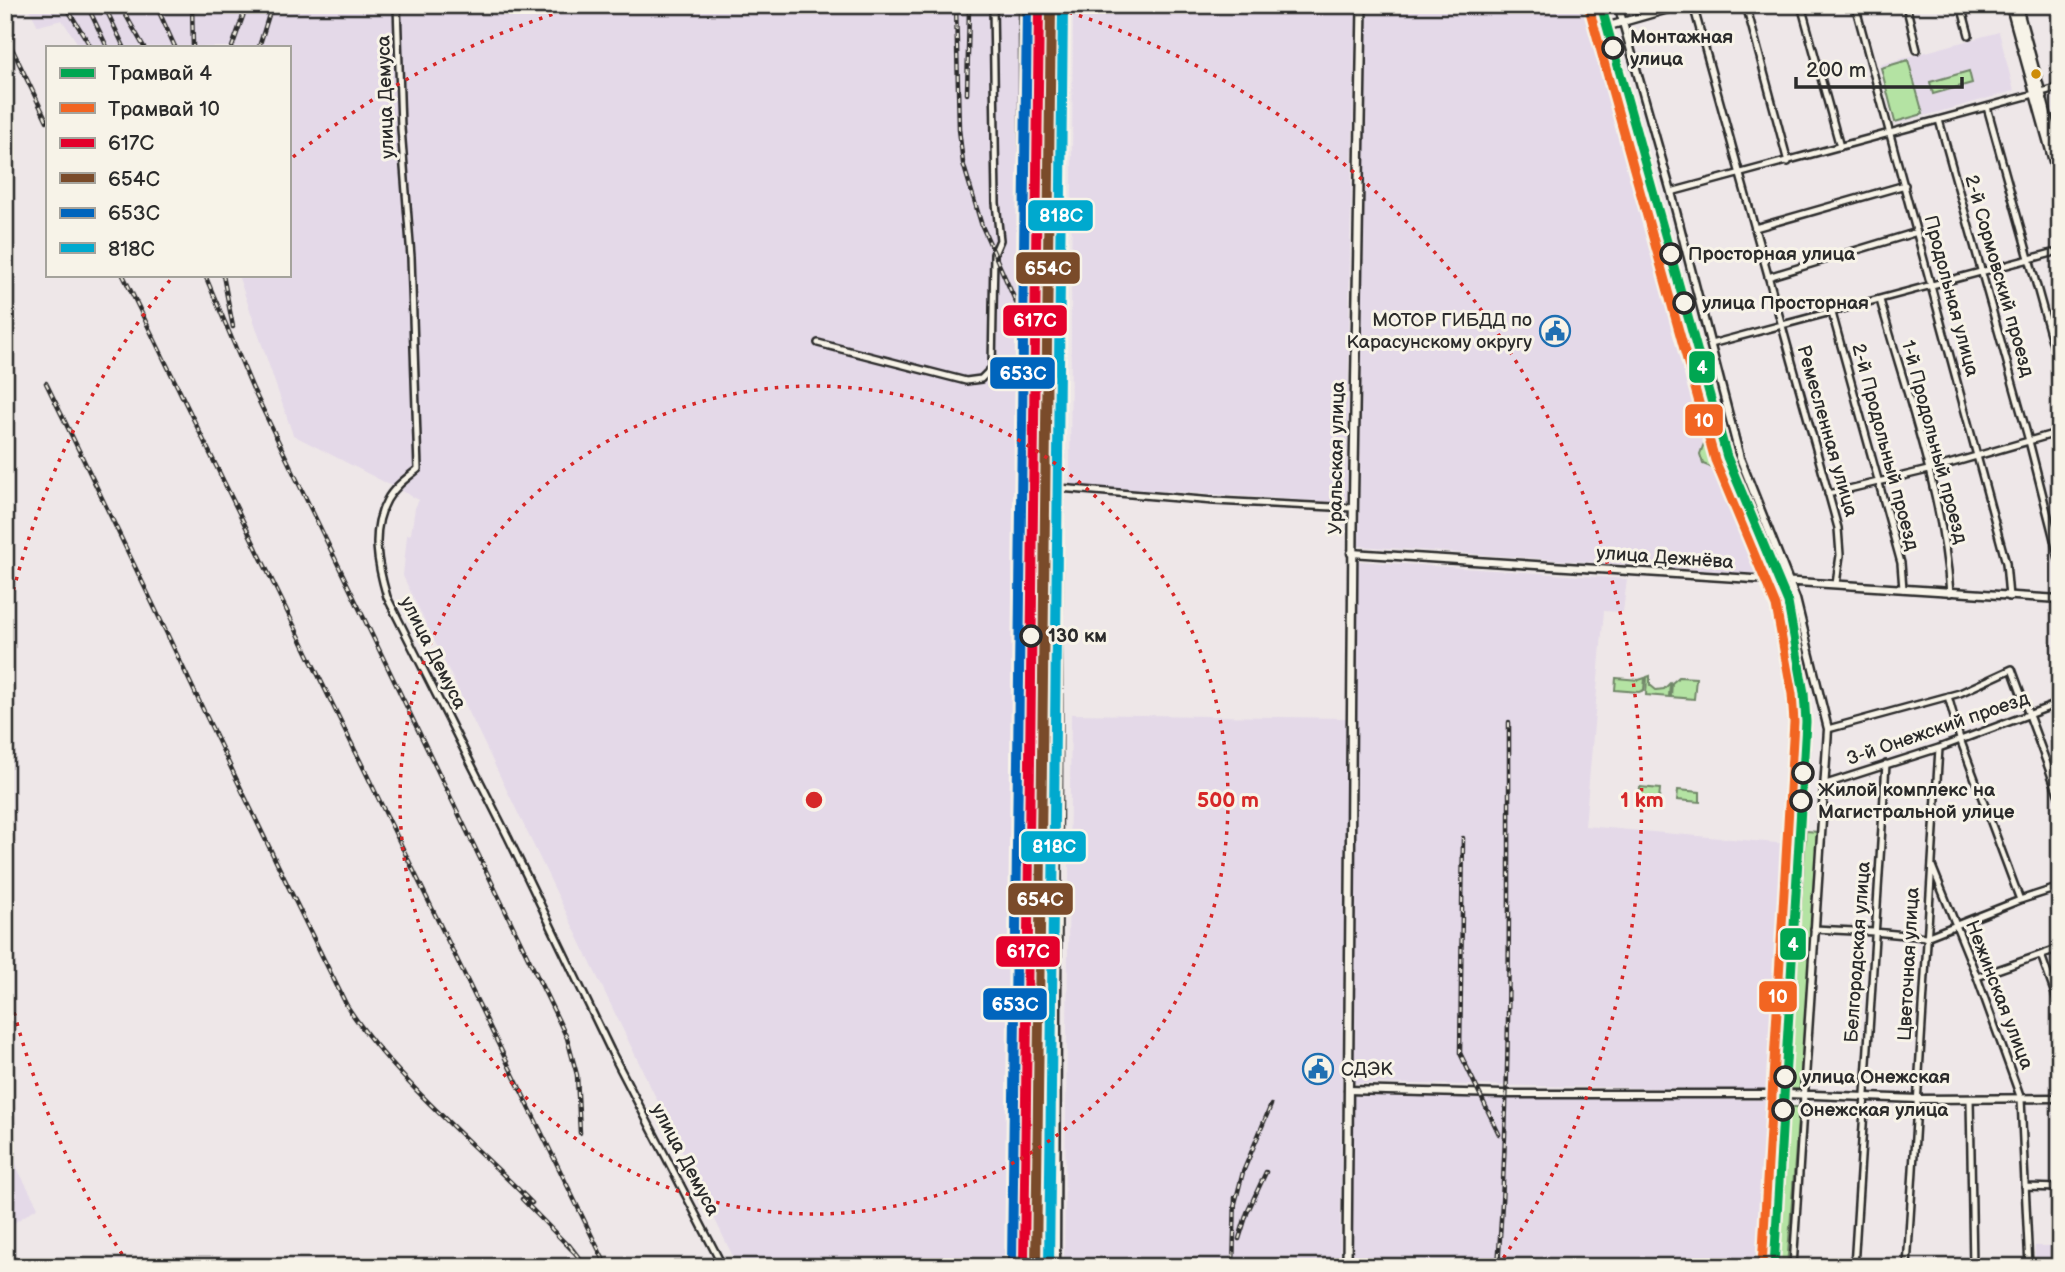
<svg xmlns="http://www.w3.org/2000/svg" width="2065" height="1272" font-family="'Balsamiq Sans',sans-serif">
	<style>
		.built { fill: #e4d9e8 }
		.green { fill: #b4e3a3; stroke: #708767; stroke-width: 2 }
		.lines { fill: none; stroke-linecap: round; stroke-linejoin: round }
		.minor-casing { stroke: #2b2b2b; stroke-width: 10 }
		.tertiary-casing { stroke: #2b2b2b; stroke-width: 11 }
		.secondary-casing { stroke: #2b2b2b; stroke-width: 12 }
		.minor { stroke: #f7f3e8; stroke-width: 5 }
		.tertiary { stroke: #f7f3e8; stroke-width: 6 }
		.secondary { stroke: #f7f3e8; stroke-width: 7 }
		.rail-casing { stroke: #2b2b2b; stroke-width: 4.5 }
		.rail { stroke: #f7f3e8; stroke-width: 2; stroke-dasharray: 5; stroke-linecap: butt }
		.rail-1-casing { stroke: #f7f3e8; stroke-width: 16 }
		.rail-2-casing { stroke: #f7f3e8; stroke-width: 16 }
		.rail-3-casing { stroke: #f7f3e8; stroke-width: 16 }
		.rail-4-casing { stroke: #f7f3e8; stroke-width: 16 }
		.rail-1 { stroke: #e4002b; stroke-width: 10 }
		.rail-2 { stroke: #7a4b2a; stroke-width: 10 }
		.rail-3 { stroke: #0065bd; stroke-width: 10 }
		.rail-4 { stroke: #00a9ce; stroke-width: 10 }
		.tram-1-casing { stroke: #f7f3e8; stroke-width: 14 }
		.tram-2-casing { stroke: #f7f3e8; stroke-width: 14 }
		.tram-1 { stroke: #00a651; stroke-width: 9 }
		.tram-2 { stroke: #f26522; stroke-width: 9 }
		.ring { fill: none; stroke: #d62828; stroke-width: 3.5; stroke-dasharray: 3.5 7 }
		.stop-dot { fill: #f7f3e8; stroke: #2b2b2b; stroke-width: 3.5 }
		.bus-dot { fill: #ce8d09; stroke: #f7f3e8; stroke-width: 2.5 }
		.labels { text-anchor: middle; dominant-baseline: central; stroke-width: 6; stroke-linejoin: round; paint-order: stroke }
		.stop-label { font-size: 19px; font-weight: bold; fill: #2b2b2b; stroke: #f7f3e8; text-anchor: start }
		.street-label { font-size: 19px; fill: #2b2b2b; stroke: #f7f3e8 }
		.poi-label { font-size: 19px; fill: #2b2b2b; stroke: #f7f3e8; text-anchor: end }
		.centre { fill: #d62828; stroke: #f7f3e8; stroke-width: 3.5 }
		.ring-label { font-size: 21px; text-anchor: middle; font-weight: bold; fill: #d62828; stroke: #f7f3e8; stroke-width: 6; stroke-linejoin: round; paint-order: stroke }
		.line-badge { stroke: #f7f3e8; stroke-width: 2.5 }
		.badge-label { font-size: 19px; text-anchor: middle; font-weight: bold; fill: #fff }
	</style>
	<rect width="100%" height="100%" fill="#eee7e8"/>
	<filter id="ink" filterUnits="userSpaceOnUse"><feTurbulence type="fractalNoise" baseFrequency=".0143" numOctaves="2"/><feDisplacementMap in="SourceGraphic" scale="14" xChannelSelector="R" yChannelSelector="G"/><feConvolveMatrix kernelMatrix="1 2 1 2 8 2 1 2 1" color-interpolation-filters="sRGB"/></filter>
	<g filter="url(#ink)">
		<path class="built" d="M27 5H1031L1013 1267H738L403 576 407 535 411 534 415 508 419 500 293 435 238 275H289V47H80L62 20 38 26Z
			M1073 5H1356L1350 249 1347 503 1070 485Z
			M1367 5H1584L1697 410 1756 562 1758 574 1359 546Z
			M1999 32 2014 91 1895 124 1879 65Z
			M1358 561 1627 579 1623 612 1604 611 1585 826 1789 844 1775 1090 1353 1083Z
			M1071 714 1346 718 1340 1267H1064Z
			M1354 1096 1776 1100 1766 1267H1350Z
			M5 1117 18 1170 38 1207 5 1229Z
			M2035 1246H2060V1267H2035Z"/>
		<path class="green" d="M1908 60 1923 114 1895 122 1881 68Z
			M1969 71 1972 83 1933 94 1930 82Z
			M1706 438 1718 470 1703 464 1700 454Z
			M1650 676V685L1656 690 1664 689 1670 683 1669 697 1646 695 1647 677Z
			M1679 677 1696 678 1694 699 1671 697 1672 683Z
			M1616 678 1639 680 1645 678 1644 690 1639 692 1615 690Z
			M1640 787 1660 789 1659 799 1639 797Z
			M1678 790 1700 792V802L1677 800Z
			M1806 831 1818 832 1800 1089H1789Z
			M1788 1107H1799L1787 1267H1779Z"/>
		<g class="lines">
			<g class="minor-casing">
				<path id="minor" d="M397 5 401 128 411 257 418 469C407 478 394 487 387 500 370 531 378 566 387 597L508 837 611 1051 723 1267
					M1693 5 1838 528 1840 555 1836 584
					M1746 5 1788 162
					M1801 5 1840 147
					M1855 5 2006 563 2009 597
					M1906 5 1917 50
					M1961 5 1969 35
					M1987 107 2060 370
					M1939 120 2029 441 2060 563
					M1671 192 2060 87
					M1755 228 1905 185
					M1768 277 1917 232
					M1880 300C1907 396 1943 493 1950 593
					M1832 313 1901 563 1903 589
					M818 343 966 381 981 379 992 368 994 254 1000 240 996 203 993 5
					M1711 344 2052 253
					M1059 488 1214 501 1353 508
					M1828 494 1928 470 2060 432
					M1948 696 1960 739 2020 900
					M1828 729 1960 693 2012 669 2060 799
					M1826 784 1939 748 2060 703
					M1932 866 1977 977 2021 1099 2029 1267
					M1814 929 1874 932 1926 937 2020 900 2060 887
					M2041 955 2060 1008
					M1977 977 2060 948
					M1970 1099 1973 1267
					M2025 1187 2060 1188
					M1793 1267 1804 1094
					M1854 1267 1886 764
					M1907 1267 1939 748"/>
			</g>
			<g class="tertiary-casing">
				<path id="tertiary" d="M1588 5 1700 402 1723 471 1762 562 1763 580
					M1618 5 1671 192 1740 458 1796 599 1828 729 1804 1094
					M1595 30 1682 5
					M1351 553 2060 599
					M1348 1090 1502 1094H1787L1919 1099 2060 1098
					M1056 1267 1059 488 1064 5"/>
			</g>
			<g class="secondary-casing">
				<path id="secondary" d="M2010 5 2060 185
					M2017 5 2060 163
					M1347 1267 1353 528 1362 5"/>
			</g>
			<use href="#minor" class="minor"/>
			<use href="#tertiary" class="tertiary"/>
			<use href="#secondary" class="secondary"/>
			<g class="rail-casing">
				<path id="rail" d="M65 5 91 47
					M87 5 107 47
					M104 5 124 47
					M120 5 144 47
					M156 5 175 47
					M192 5 193 47
					M956 5 959 129 963 163 982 226 1022 316 1030 383
					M1020 5V210L1031 324
					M5 34 47 121
					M232 47 247 5
					M259 47 272 5
					M967 94 969 9
					M123 275 607 1267
					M205 275 253 389 567 1038 577 1075 580 1133
					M223 275 233 327
					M46 383C148 590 244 800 347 1006 393 1077 472 1142 532 1203
					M1463 838 1460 1053 1499 1134
					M522 1199 575 1253
					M1234 1207 1243 1172 1271 1105
					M1239 1239 1247 1213 1266 1172
					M569 1245 586 1267
					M1233 1267 1235 1197
					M1498 1267C1511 1085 1509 904 1509 722"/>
			</g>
			<use href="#rail" class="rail"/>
			<g class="rail-1-casing">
				<path id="rail-1" d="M1024 1267 1039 5"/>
			</g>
			<g class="rail-2-casing">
				<path id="rail-2" d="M1036 1267 1051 5"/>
			</g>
			<g class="rail-3-casing">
				<path id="rail-3" d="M1012 1267 1027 5"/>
			</g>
			<g class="rail-4-casing">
				<path id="rail-4" d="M1049 1267 1063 5"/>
			</g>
			<use href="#rail-1" class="rail-1"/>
			<use href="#rail-2" class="rail-2"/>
			<use href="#rail-3" class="rail-3"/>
			<use href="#rail-4" class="rail-4"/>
			<g class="tram-1-casing">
				<path id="tram-1" d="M1601 5 1727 457 1788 603 1804 693 1806 722 1774 1267"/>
			</g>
			<g class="tram-2-casing">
				<path id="tram-2" d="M1589 8 1715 460 1776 606 1792 694 1794 722 1762 1266"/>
			</g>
			<use href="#tram-1" class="tram-1"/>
			<use href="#tram-2" class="tram-2"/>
		</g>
	</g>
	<g class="ring">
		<circle cx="814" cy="800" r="414"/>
		<path d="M128 1263A828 828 0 0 1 6 979M6 621A828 828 0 0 1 171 279M293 157A828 828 0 0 1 579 6M1049 6A828 828 0 0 1 1500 1263"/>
	</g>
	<defs>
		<g id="civic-ring" transform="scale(1.575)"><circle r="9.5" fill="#f7f3e8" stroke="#1f6fb2" stroke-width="1.5"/><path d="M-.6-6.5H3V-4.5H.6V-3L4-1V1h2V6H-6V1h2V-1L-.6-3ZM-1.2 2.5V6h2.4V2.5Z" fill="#1f6fb2"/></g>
	</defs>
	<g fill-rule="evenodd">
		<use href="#civic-ring" x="1555" y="331"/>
		<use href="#civic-ring" x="1318" y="1069"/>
	</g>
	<g class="stop-dot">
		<circle cx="1613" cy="48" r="10"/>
		<circle cx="1671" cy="254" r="10"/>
		<circle cx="1684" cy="303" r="10"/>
		<circle cx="1031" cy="636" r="10"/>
		<circle cx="1803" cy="773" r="10"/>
		<circle cx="1801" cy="801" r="10"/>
		<circle cx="1785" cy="1077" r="10"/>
		<circle cx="1783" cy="1110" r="10"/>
	</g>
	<circle class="bus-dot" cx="2036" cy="74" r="6"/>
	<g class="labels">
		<g class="stop-label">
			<text x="1630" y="37">Монтажная<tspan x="1630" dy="22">улица</tspan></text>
			<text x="1688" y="254">Просторная улица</text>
			<text x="1702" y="303">улица Просторная</text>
			<text x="1048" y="636">130 км</text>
			<text x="1818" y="790">Жилой комплекс на<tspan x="1818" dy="22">Магистральной улице</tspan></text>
			<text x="1802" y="1077">улица Онежская</text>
			<text x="1800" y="1110">Онежская улица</text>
		</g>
		<g class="street-label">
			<text transform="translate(386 97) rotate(-92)">улица Демуса</text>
			<text transform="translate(1999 276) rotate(74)">2-й Сормовский проезд</text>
			<text transform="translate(1951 296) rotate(75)">Продольная улица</text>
			<text transform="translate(1827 431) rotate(74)">Ремесленная улица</text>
			<text transform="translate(1934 442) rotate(75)">1-й Продольный проезд</text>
			<text transform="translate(1885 447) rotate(75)">2-й Продольный проезд</text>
			<text transform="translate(1337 458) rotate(-89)">Уральская улица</text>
			<text transform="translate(1665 558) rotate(4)">улица Дежнёва</text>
			<text transform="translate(433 653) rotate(63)">улица Демуса</text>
			<text transform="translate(1938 729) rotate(-19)">3-й Онежский проезд</text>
			<text transform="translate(1858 952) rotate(-86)">Белгородская улица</text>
			<text transform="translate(1909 964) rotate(-87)">Цветочная улица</text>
			<text transform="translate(1999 995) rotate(69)">Нежинская улица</text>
			<text transform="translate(685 1160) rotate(62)">улица Демуса</text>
		</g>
		<g class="poi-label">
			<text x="1532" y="320">МОТОР ГИБДД по<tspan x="1532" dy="22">Карасунскому округу</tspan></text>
			<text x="1341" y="1069" text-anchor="start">СДЭК</text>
		</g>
	</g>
	<circle cx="814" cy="800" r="10" class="centre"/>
	<g class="ring-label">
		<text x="1228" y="807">500 m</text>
		<text x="1642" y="807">1 km</text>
	</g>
	<g class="line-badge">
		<rect x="1027" y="199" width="67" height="33" rx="7" fill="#00a9ce"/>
		<rect x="1015" y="251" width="66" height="34" rx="7" fill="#7a4b2a"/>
		<rect x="1002" y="304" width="66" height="33" rx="7" fill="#e4002b"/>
		<rect x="1688" y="350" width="28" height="34" rx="7" fill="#00a651"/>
		<rect x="989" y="356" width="67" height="34" rx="7" fill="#0065bd"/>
		<rect x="1684" y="403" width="40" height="34" rx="7" fill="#f26522"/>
		<rect x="1020" y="830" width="67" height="33" rx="7" fill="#00a9ce"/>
		<rect x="1007" y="882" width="67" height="34" rx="7" fill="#7a4b2a"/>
		<rect x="1779" y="927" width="28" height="34" rx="7" fill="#00a651"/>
		<rect x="995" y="935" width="66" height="33" rx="7" fill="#e4002b"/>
		<rect x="1758" y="980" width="40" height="33" rx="7" fill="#f26522"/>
		<rect x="982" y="987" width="66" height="34" rx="7" fill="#0065bd"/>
	</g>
	<g class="badge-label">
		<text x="1061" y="222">818С</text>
		<text x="1048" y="275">654С</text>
		<text x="1035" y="327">617C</text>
		<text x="1702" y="374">4</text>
		<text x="1023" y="380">653С</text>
		<text x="1704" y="427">10</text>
		<text x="1054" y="853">818С</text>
		<text x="1040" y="906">654С</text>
		<text x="1793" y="951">4</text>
		<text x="1028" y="958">617C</text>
		<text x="1778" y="1003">10</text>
		<text x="1015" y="1011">653С</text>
	</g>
	<rect width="2065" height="1272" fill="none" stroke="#f7f3e8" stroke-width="28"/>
	<rect x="14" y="14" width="2037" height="1244" fill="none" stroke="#2b2b2b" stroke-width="2.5" filter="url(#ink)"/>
	<rect x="46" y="46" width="245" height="231" fill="#f7f3e8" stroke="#a5a39c" stroke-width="2"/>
	<rect x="60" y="68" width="35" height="10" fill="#00a651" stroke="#a5a39c" stroke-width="2"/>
	<text x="108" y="80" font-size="21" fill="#2b2b2b">Трамвай 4</text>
	<rect x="60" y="103" width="35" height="10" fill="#f26522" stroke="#a5a39c" stroke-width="2"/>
	<text x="108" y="116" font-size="21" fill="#2b2b2b">Трамвай 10</text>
	<rect x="60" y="138" width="35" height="10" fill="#e4002b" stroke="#a5a39c" stroke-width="2"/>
	<text x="108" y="150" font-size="21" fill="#2b2b2b">617C</text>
	<rect x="60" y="173" width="35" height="10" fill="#7a4b2a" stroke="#a5a39c" stroke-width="2"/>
	<text x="108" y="186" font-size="21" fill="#2b2b2b">654С</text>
	<rect x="60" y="208" width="35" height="10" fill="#0065bd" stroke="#a5a39c" stroke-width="2"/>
	<text x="108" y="220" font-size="21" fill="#2b2b2b">653С</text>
	<rect x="60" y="243" width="35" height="10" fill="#00a9ce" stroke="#a5a39c" stroke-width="2"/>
	<text x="108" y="256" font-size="21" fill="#2b2b2b">818С</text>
	<path d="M1796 77v10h166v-10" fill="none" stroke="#2b2b2b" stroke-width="3.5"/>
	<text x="1806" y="77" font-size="21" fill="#2b2b2b" stroke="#f7f3e8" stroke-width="5" paint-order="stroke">200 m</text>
</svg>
